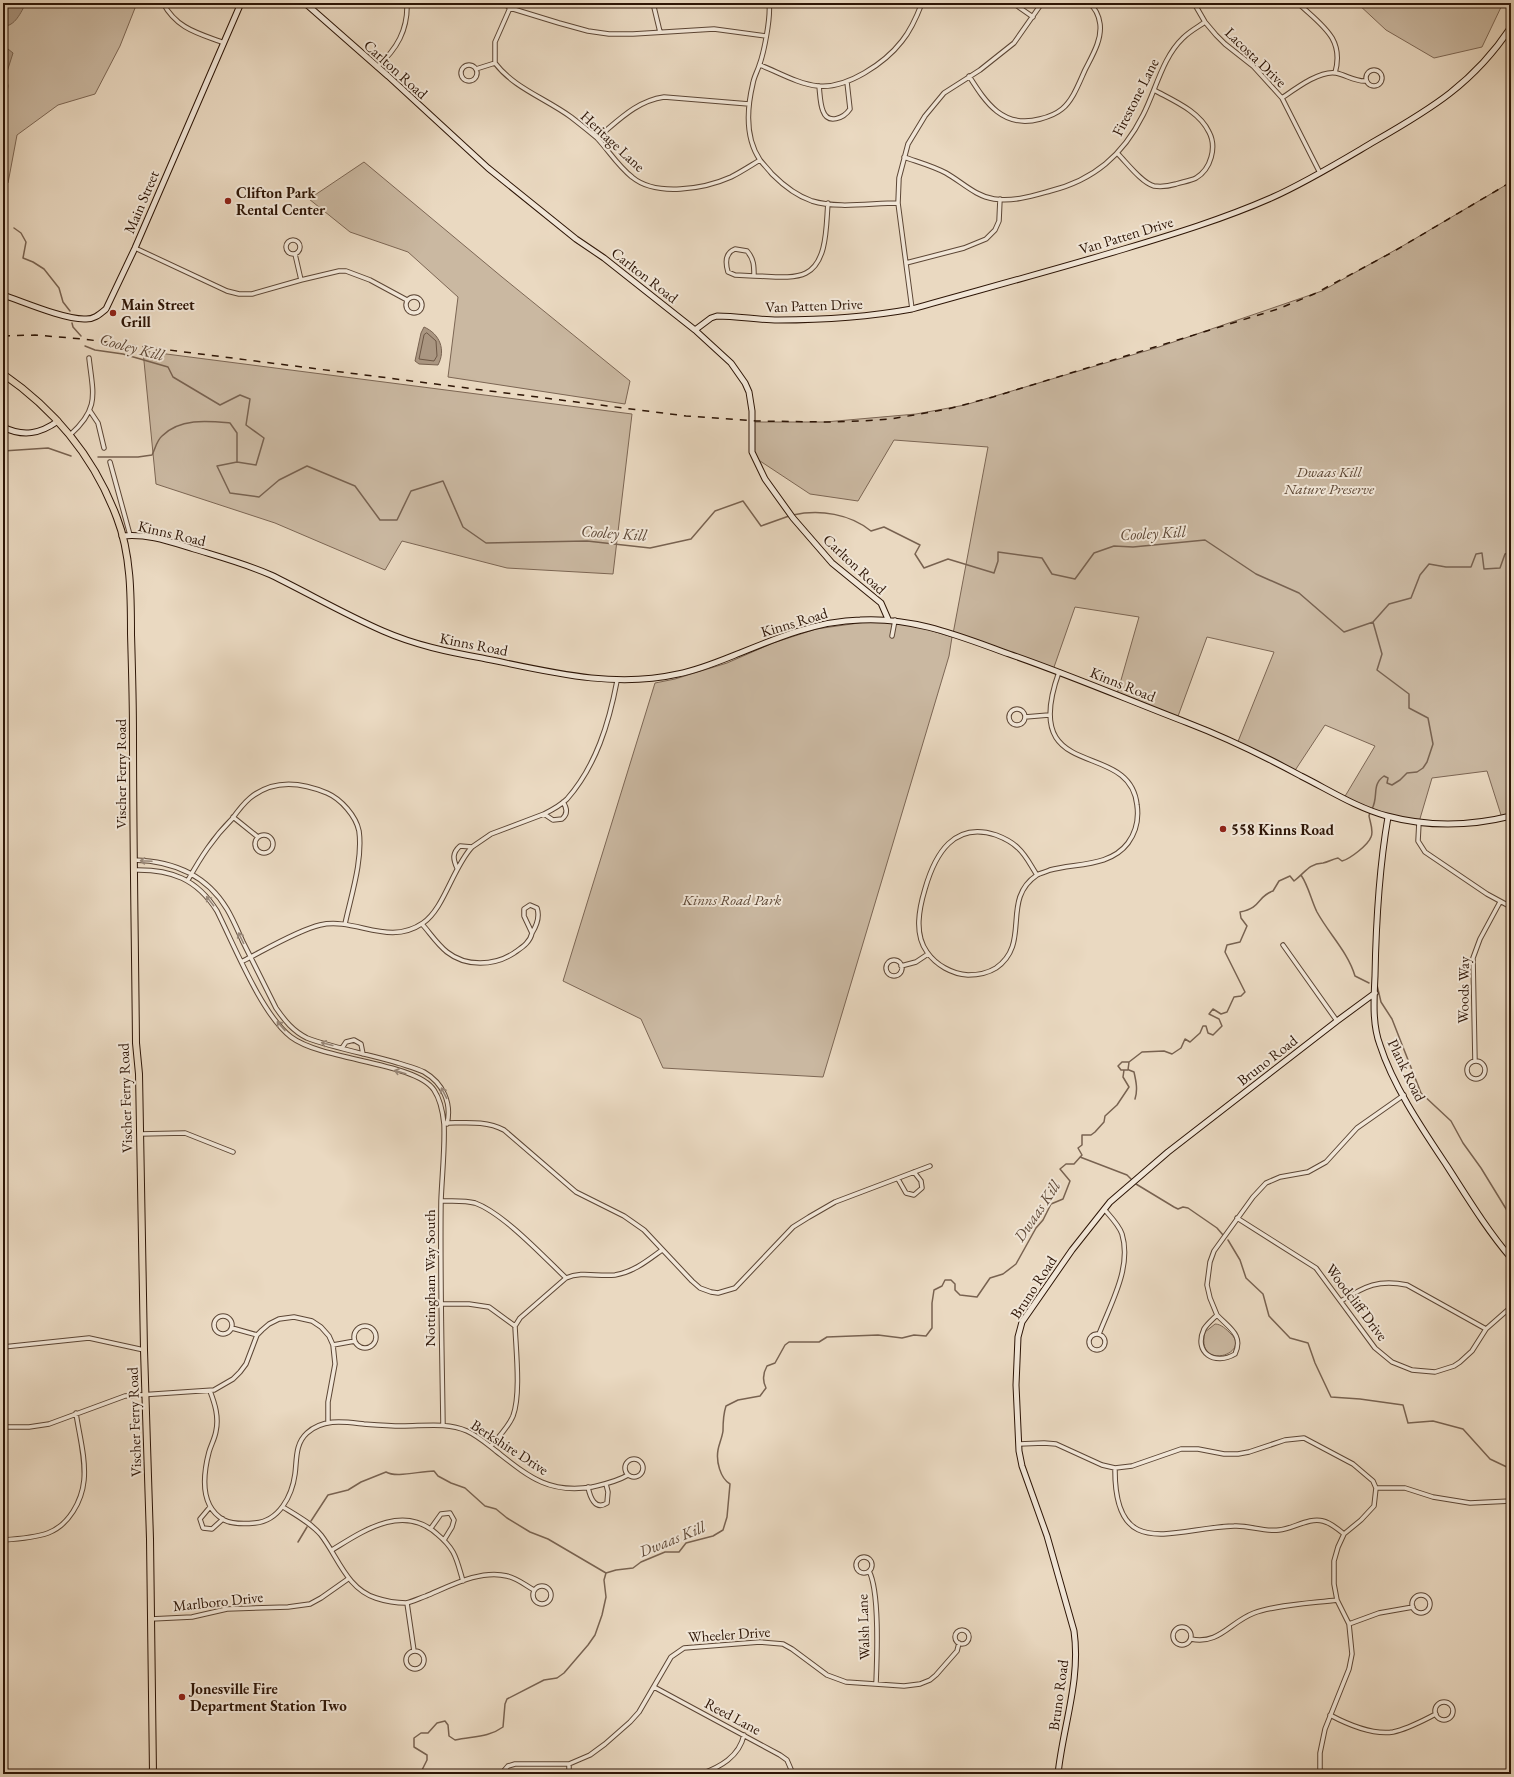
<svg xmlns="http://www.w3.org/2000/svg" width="1514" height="1777" font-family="'EB Garamond',serif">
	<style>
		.green { fill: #cab8a1; stroke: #7c6654 }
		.water { fill: #aa9681; stroke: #786250 }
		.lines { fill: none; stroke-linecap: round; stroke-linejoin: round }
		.shore { stroke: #6c5644; stroke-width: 1 }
		.stream { stroke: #786250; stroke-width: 1.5 }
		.street-casing { stroke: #5c4635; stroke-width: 5.5 }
		.secondary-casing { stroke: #2d1506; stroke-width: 7 }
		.primary-casing { stroke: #2d1506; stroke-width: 8 }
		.street { stroke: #f1e6d7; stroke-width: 3.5 }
		.secondary { stroke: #f1e6d7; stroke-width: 5 }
		.primary { stroke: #ead9c1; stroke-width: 6 }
		.rail { stroke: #2d1506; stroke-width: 1.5; stroke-dasharray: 7 7; stroke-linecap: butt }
		.oneway { stroke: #998879 }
		.poi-dot { fill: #8f2418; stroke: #f1e6d7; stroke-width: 1.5 }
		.labels { text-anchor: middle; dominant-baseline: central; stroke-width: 4; stroke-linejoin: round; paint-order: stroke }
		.street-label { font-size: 15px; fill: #2d1506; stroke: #f1e6d7 }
		.poi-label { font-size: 15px; font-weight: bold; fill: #2d1506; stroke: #f1e6d7; text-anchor: start }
		.park-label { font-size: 15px; font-style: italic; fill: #5c4634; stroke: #f1e6d7 }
		.water-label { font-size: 16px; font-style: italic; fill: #5f4937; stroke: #f1e6d7 }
	</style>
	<rect width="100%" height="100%" fill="#ead9c1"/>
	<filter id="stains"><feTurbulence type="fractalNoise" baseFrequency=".005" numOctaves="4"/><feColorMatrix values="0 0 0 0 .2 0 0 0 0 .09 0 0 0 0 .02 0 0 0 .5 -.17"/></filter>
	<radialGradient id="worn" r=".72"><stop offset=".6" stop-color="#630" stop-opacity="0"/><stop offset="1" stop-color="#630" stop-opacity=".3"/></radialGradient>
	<path class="green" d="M3 3H137L120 46 95 94 58 105 17 135 8 183H3Z
		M1357 3H1503L1482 47 1434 58 1386 30Z
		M364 162 502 277 630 381 625 404 448 377 458 297 408 252 350 232 309 199Z
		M1511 182V816L1502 818 1487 771 1432 778 1419 822 1380 814 1344 798 1375 746 1325 725 1294 772 1237 744 1274 652 1207 637 1177 719 1117 694 1139 617 1075 607 1053 670 953 634 988 447 894 440 858 501 810 494 754 457 751 422H825L916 414 965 405 1159 347 1322 291 1406 244Z
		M143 351 632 414 613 574 507 568 402 541 385 570 275 523 156 484Z
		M873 621 917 626 952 637 949 656 823 1077 663 1068 641 1019 563 981 655 683 675 679 727 663 773 643 816 629Z
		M1215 1324C1221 1324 1226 1329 1231 1334 1252 1354 1195 1372 1205 1332Z"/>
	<path class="water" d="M3 3H26C21 12 15 27 3 26Z
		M3 45 13 53 6 75 8 86 7 92H3Z
		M424 327C440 334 446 350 438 365L419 364 415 361 421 333Z"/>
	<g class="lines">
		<path class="shore" d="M427 333 436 341 437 356 434 361 419 359 424 335Z"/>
		<path class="stream" d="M14 228 21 233 26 242 23 258 33 262 44 269 59 288 63 302 70 311
			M72 323 73 327 81 336
			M85 346 95 350 123 354 168 367 173 377 220 405 240 395 250 399 246 425 264 438 256 465 237 462 217 466 230 493 259 497 279 480 307 466 355 486 380 520H397L411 491 443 481 463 527 486 543 587 541 650 548 691 539 715 511 743 501 761 526 789 516
			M3 451 48 448 71 456
			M98 457H138L152 455C155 449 157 440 162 436 180 418 208 421 230 423L237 433V462
			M793 515C820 509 850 514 871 531L884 527 920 545 915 554 924 568 948 559 994 573 998 561V552L1042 558 1052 574 1075 579 1094 553 1114 546 1133 547 1205 540 1256 574 1299 593 1344 632 1373 622 1389 604 1411 598 1420 575 1429 564 1446 567H1471L1476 554 1482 553 1484 569 1500 568 1505 554 1511 552
			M1372 809C1379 796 1371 785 1384 776L1388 778 1387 783 1392 785 1400 780 1407 773 1417 772 1423 768 1427 762 1433 744 1428 718 1409 708V694L1377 670 1382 654 1373 622
			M1301 875C1309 887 1311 900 1317 912 1329 934 1348 952 1355 976L1369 983
			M1377 985 1381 1002 1392 1019 1421 1093 1451 1121 1463 1143 1481 1168 1511 1217
			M1124 1070H1121L1118 1066 1122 1062H1129
			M1129 1070 1134 1072C1136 1081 1138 1090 1135 1099
			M1080 1157 1127 1175 1131 1179
			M1136 1184 1174 1207 1178 1209 1183 1207 1188 1208 1217 1228 1223 1235
			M1228 1240 1240 1260 1246 1278 1263 1294 1269 1316 1290 1338 1308 1343 1315 1363 1331 1397 1360 1399 1403 1405 1408 1423 1433 1421 1463 1429 1490 1459 1511 1469
			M311 1521 328 1495 348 1490 361 1482 386 1472C396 1478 420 1471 434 1471L438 1476 451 1483 465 1488 485 1506 496 1509 507 1518 530 1532 548 1539 606 1573
			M298 1542 307 1527
			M420 1774 427 1760V1755L414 1747V1738L421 1733H428L437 1723 445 1721 448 1725 449 1736 455 1740C472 1736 488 1738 503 1727L505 1704 507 1699 544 1680 557 1678 564 1673 588 1645 595 1635 602 1615 606 1597 604 1580 606 1573 616 1570 633 1568 641 1562 665 1552H679L686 1543 713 1536 723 1530 727 1517 730 1484C720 1478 716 1461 718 1450 719 1444 722 1438 723 1431 723 1422 723 1415 726 1406L738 1400 760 1396 766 1388C762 1380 763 1373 767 1366L775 1363 785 1345 789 1342H819L827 1337 878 1335 902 1338 914 1335 926 1336 932 1328V1303L934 1290 942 1286 945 1280H951L955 1284V1290L960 1295 977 1297 990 1278 1003 1274 1016 1264 1036 1228 1043 1220 1051 1204 1063 1199 1070 1181 1060 1169 1066 1164H1074L1082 1155 1078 1148 1082 1145V1135H1091L1095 1132 1104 1122 1105 1116 1117 1105 1129 1087 1123 1077 1124 1070H1128L1129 1062 1142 1052 1164 1051 1172 1054 1181 1048 1185 1039 1190 1042 1200 1033 1203 1026H1206L1208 1033 1213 1035 1222 1026 1219 1019 1209 1014 1213 1009 1221 1014 1227 1012 1234 997 1241 996 1245 992 1225 952 1227 945 1240 942 1247 926 1241 918 1240 912C1262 908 1257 896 1273 891L1279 881 1290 876 1294 881C1306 872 1308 864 1323 863 1328 862 1333 859 1338 858L1342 861C1350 859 1368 845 1371 837 1374 831 1370 822 1369 816L1370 812"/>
		<g class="street-casing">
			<path id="street" d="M163 3C177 29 198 33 224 43
				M503 3 510 8 559 23 588 31 609 34H633L714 29 766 36
				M653 3 660 32
				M769 3C771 17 764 53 759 66 757 72 754 77 753 83 747 108 745 138 760 160 764 165 768 169 772 174 783 185 797 196 812 201 838 209 871 203 898 203
				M1013 3 1033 17
				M1194 3 1205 22 1216 35 1225 44 1253 66 1282 98 1320 173
				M1298 3C1321 25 1345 38 1335 73
				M510 8 495 42V63C514 88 545 98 571 117 580 124 589 131 597 138 609 151 618 166 632 177 656 197 704 189 731 177 741 172 750 166 760 160
				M461 73a8 8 0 1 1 16 0a8 8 0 1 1-16 0Z
				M760 65C778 72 798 84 818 86 847 89 885 63 902 41 911 30 917 16 922 3
				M377 67C397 49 408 30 407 3
				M476 69 495 63
				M1366 78a8 8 0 1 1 16 0a8 8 0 1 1-16 0Z
				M969 76C986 103 1003 129 1040 119 1048 117 1056 114 1062 109 1073 100 1079 83 1085 70 1092 56 1102 40 1100 24 1099 16 1095 8 1089 3
				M819 86C820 94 820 104 823 111 828 125 844 118 850 109L847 82
				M1282 98C1295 89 1320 70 1336 73 1346 75 1356 82 1366 81
				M597 138C618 121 636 101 664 97L749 104
				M1118 154C1127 163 1142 183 1154 186 1161 187 1169 186 1176 184 1182 182 1190 181 1196 178 1211 169 1217 147 1209 132 1199 111 1174 101 1154 90
				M904 157C918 162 933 166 946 173 962 182 975 196 994 199 1013 202 1032 196 1050 191 1094 180 1123 155 1143 115 1156 90 1162 58 1183 38 1190 31 1198 27 1205 22
				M286 247a7 7 0 1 1 14 0a7 7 0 1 1-14 0Z
				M135 248 227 291 239 294H252L301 280 339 271H346L370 280 407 300
				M735 249 747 251C754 259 754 266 754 276L735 275 728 272C725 262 725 253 735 249Z
				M295 254 301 280
				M906 263 964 248 986 239 995 230 999 221 1000 199
				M754 276C769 276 792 280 806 273 828 262 826 224 828 203
				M406 305a8 8 0 1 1 16 0a8 8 0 1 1-16 0Z
				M912 309 898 203 899 178 908 144 925 116 944 93 980 70 1014 43 1042 3
				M90 411 98 423 104 448
				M70 435C100 408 93 394 89 358
				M110 462 130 535
				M892 636 895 620
				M1009 717a8 8 0 1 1 16 0a8 8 0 1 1-16 0Z
				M1025 717 1049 715
				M544 814C552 810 561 805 567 799 596 766 609 723 617 681
				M233 817 258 837
				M1419 822 1418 841 1425 852 1487 894 1511 907
				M255 844a9 9 0 1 1 18 0a9 9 0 1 1-18 0Z
				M134 860C172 861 206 874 227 909 233 919 238 931 243 942 254 964 265 986 276 1008 285 1021 293 1031 307 1038 337 1049 368 1054 398 1063 407 1066 416 1068 424 1072 443 1083 452 1103 447 1124
				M457 868C453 859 452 853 460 846L472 847 491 834 544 814 553 820 562 819C568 814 567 808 563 802
				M134 870C171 869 197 879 217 911 234 945 262 1015 291 1037 323 1061 415 1062 434 1090 440 1099 443 1114 444 1124 445 1149 442 1175 441 1201 440 1276 442 1351 443 1425
				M1037 875C1031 866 1026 855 1018 848 1012 842 1004 838 996 835 954 821 935 854 925 889 919 909 914 934 927 952 936 965 952 974 968 975 977 975 988 973 996 968 1032 943 1000 900 1037 875 1040 873 1046 872 1050 870 1076 863 1110 867 1128 843 1136 832 1139 819 1137 805 1130 737 1018 786 1059 672
				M188 880C201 857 213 838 232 819 237 812 243 804 250 798 273 779 301 782 327 793 341 799 356 816 359 831 363 860 351 896 345 924
				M530 905 537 908C540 917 537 925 532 933L524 916V909Z
				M422 924C430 933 437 944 447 952 466 967 494 966 514 953 521 948 530 943 532 933
				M1283 945 1337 1021
				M886 968a8 8 0 1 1 16 0a8 8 0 1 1-16 0Z
				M243 961C263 951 298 930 320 925 356 917 388 947 423 923 444 909 453 867 472 847
				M901 966 916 962 928 954
				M342 1048 346 1042 354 1040 361 1044 363 1054
				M1475 1061 1473 958 1480 939 1500 902
				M1467 1070a9 9 0 1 1 18 0a9 9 0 1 1-18 0Z
				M444 1123C464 1123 486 1120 504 1130L576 1192 624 1216 644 1230 692 1281 700 1288 711 1292 718 1293 735 1288 793 1227 809 1217 835 1202 930 1166
				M140 1134 185 1133 233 1152
				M898 1179 906 1193 914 1195 922 1188 921 1181 914 1172
				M441 1201C452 1201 465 1200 475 1203 503 1213 543 1256 566 1278
				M1237 1218 1316 1268 1375 1348 1392 1362 1412 1370 1435 1372 1454 1366 1460 1362 1472 1351 1486 1329 1511 1307
				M1341 1301C1365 1286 1379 1279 1407 1285L1486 1329
				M442 1304H469L489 1307 515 1326
				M1217 1315 1210 1298 1207 1285 1210 1262 1214 1251 1253 1197 1266 1183 1280 1177 1308 1172 1326 1162 1357 1128 1404 1095
				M1217 1315C1229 1328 1244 1335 1235 1354 1215 1366 1193 1353 1204 1329 1207 1324 1213 1319 1217 1315Z
				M214 1325a9 9 0 1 1 18 0a9 9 0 1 1-18 0Z
				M354 1337a11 11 0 1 1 22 0a11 11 0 1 1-22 0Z
				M232 1328 257 1335
				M1089 1342a8 8 0 1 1 16 0a8 8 0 1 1-16 0Z
				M1099 1334C1111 1303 1132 1267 1122 1234 1119 1225 1110 1216 1104 1209
				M333 1345 355 1341
				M3 1347 89 1338 144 1350
				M210 1391C215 1404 219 1417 216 1431 215 1438 211 1445 209 1452 203 1475 199 1506 224 1520 232 1524 245 1524 255 1523 279 1521 292 1496 295 1474 297 1459 295 1444 307 1433 324 1418 345 1422 364 1424 377 1425 389 1426 402 1426 424 1426 447 1422 467 1431 478 1436 487 1444 496 1451 528 1476 548 1494 592 1487 605 1484 616 1482 628 1475
				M3 1427H29L49 1424 125 1396 214 1390 233 1379 240 1372 246 1364 257 1335 262 1330 269 1324 279 1319 294 1317 312 1321 321 1327 329 1336 333 1345 335 1364 328 1402V1422
				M1019 1444 1044 1443 1056 1444 1102 1465 1115 1468 1132 1466 1181 1449H1198L1224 1454H1238L1249 1452 1285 1440 1304 1438 1353 1464 1373 1481 1376 1488 1374 1506 1361 1520 1344 1534 1338 1547 1334 1561V1584L1337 1600 1349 1624 1352 1654 1349 1669 1325 1729 1320 1753V1774
				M491 1446C498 1437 508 1428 513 1416 521 1395 516 1350 515 1326L520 1318 566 1278C582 1271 598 1277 615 1275 634 1272 648 1260 662 1250
				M625 1468a9 9 0 1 1 18 0a9 9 0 1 1-18 0Z
				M1115 1468C1114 1563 1173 1528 1234 1526 1249 1525 1263 1532 1279 1530 1293 1529 1309 1517 1323 1521 1331 1523 1338 1529 1344 1534
				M588 1487C590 1497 595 1511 607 1503L608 1492 606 1484
				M1376 1488H1405L1433 1497 1470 1503 1511 1501
				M210 1507 200 1519 203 1528 212 1529 223 1519
				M283 1507C296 1515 311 1523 321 1535 338 1557 347 1589 376 1598 385 1601 396 1603 406 1603 412 1602 420 1598 426 1596 450 1586 481 1569 507 1576 517 1578 525 1585 534 1590
				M431 1528 441 1514 450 1513 454 1520 452 1527 444 1540
				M3 1540C18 1539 34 1538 48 1533 69 1525 82 1501 84 1480 86 1458 79 1434 76 1413
				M332 1550C363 1531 403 1503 437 1534 443 1539 449 1545 453 1552 458 1561 460 1572 463 1581
				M856 1565a8 8 0 1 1 16 0a8 8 0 1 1-16 0Z
				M869 1571C880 1592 877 1658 876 1684
				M533 1595a9 9 0 1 1 18 0a9 9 0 1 1-18 0Z
				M1412 1604a9 9 0 1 1 18 0a9 9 0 1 1-18 0Z
				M407 1603 414 1651
				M151 1619 192 1617 227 1609 288 1607 310 1604 321 1598 348 1579
				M1349 1624 1379 1613 1413 1607
				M1173 1636a9 9 0 1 1 18 0a9 9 0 1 1-18 0Z
				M955 1637a7 7 0 1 1 14 0a7 7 0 1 1-14 0Z
				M1191 1639C1219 1645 1230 1622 1254 1613 1275 1605 1313 1603 1337 1600
				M406 1660a9 9 0 1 1 18 0a9 9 0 1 1-18 0Z
				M654 1687 780 1755 787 1760 793 1774
				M1435 1711a9 9 0 1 1 18 0a9 9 0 1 1-18 0Z
				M1330 1715C1347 1724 1373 1735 1393 1732 1408 1729 1422 1721 1436 1714
				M569 1764V1774
				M501 1774 508 1766 515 1764H569L590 1755 605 1744 630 1722 639 1712 671 1657 684 1648 760 1642 783 1644 792 1649 827 1675 846 1682 904 1686 920 1684 930 1680 936 1675 957 1651 959 1643
				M701 1774C720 1767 739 1757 744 1735"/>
		</g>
		<g class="secondary-casing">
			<path id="secondary" d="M305 3 388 76 488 168 576 239 604 258 695 330 731 363 745 383 749 392 752 411V452L765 479 793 518 832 563 881 603 888 619
				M3 295C24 302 63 319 84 319 93 320 99 315 106 309L135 248 241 3
				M695 330 711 318 717 316C738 316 758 320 778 320 823 320 868 317 912 309 983 289 1054 270 1124 249 1174 234 1223 219 1271 198 1307 182 1341 161 1375 141 1431 109 1474 83 1511 27
				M3 427C23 437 40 434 58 421
				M122 536C147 533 171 542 194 549 220 557 246 564 271 575 308 593 344 614 383 631 415 645 448 652 482 658 546 671 612 689 678 674 699 670 720 661 740 653 779 637 818 621 860 620 914 617 959 636 1009 654 1070 675 1128 700 1188 723 1227 738 1264 756 1301 776 1329 790 1357 808 1387 816 1428 827 1471 826 1511 816
				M1388 817C1379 869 1376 922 1375 976 1374 998 1372 1024 1380 1045 1393 1086 1423 1130 1447 1166 1467 1197 1487 1230 1511 1258
				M1058 1774C1063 1726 1081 1680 1074 1631L1047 1536 1022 1466 1019 1451 1016 1385 1018 1337 1022 1322 1072 1250 1110 1202 1168 1152 1337 1021 1375 993"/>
		</g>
		<g class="primary-casing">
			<path id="primary" d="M3 374C55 410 95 459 117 518 131 554 131 596 131 634 132 668 133 701 133 735 133 838 135 940 136 1043L139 1074 144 1350 150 1539 153 1774"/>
		</g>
		<use href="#street" class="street"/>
		<use href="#secondary" class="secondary"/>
		<use href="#primary" class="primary"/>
		<path class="rail" d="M3 336 35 335 83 339 686 416 756 421 829 422 861 421 891 419 948 409 993 397 1278 309 1314 294 1391 253 1511 182"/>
	</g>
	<defs><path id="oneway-shaft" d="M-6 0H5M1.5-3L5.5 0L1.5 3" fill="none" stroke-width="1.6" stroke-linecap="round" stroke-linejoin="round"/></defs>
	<g class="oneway">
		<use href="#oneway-shaft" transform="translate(146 861) rotate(-177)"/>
		<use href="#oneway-shaft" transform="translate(210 901) rotate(-128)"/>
		<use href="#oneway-shaft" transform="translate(241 938) rotate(-116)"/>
		<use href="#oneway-shaft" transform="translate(281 1026) rotate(-131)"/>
		<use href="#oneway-shaft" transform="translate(327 1044) rotate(-165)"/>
		<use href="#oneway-shaft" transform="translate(400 1072) rotate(-164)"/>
		<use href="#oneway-shaft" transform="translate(444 1093) rotate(-117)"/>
	</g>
	<g class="poi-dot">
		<circle cx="228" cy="201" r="4"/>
		<circle cx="113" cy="313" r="4"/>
		<circle cx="1223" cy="829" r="4"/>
		<circle cx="182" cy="1697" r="4"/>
	</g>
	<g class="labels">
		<g class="street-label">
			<text transform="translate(1256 57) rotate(44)">Lacosta Drive</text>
			<text transform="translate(396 69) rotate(42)">Carlton Road</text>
			<text transform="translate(1135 97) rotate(-63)">Firestone Lane</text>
			<text transform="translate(613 141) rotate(43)">Heritage Lane</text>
			<text transform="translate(141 202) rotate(-67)">Main Street</text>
			<text transform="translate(1126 235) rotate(-17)">Van Patten Drive</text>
			<text transform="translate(645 275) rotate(38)">Carlton Road</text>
			<text transform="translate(814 305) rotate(-2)">Van Patten Drive</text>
			<text transform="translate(172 533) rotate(13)">Kinns Road</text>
			<text transform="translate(855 564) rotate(43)">Carlton Road</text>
			<text transform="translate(794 622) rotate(-17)">Kinns Road</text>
			<text transform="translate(474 644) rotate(11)">Kinns Road</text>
			<text transform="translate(1123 684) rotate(22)">Kinns Road</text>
			<text transform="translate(120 774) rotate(-90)">Vischer Ferry Road</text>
			<text transform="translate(1463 990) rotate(-89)">Woods Way</text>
			<text transform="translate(1267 1060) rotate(-38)">Bruno Road</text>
			<text transform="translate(1407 1070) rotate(64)">Plank Road</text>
			<text transform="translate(125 1098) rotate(-92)">Vischer Ferry Road</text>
			<text transform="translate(429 1278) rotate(-90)">Nottingham Way South</text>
			<text transform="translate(1033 1287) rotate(-57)">Bruno Road</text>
			<text transform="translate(1357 1302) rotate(53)">Woodcliff Drive</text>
			<text transform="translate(134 1422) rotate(-92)">Vischer Ferry Road</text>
			<text transform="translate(510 1447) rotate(33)">Berkshire Drive</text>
			<text transform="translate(218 1601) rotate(-6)">Marlboro Drive</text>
			<text transform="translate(863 1627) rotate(-92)">Walsh Lane</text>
			<text transform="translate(729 1634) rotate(-4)">Wheeler Drive</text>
			<text transform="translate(1058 1695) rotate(-82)">Bruno Road</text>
			<text transform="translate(733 1716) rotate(28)">Reed Lane</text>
		</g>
		<g class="poi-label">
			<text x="236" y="192">Clifton Park<tspan x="236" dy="17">Rental Center</tspan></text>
			<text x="121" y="304">Main Street<tspan x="121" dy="17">Grill</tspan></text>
			<text x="1231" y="829">558 Kinns Road</text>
			<text x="190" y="1688">Jonesville Fire<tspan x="190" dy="17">Department Station Two</tspan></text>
		</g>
		<g class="park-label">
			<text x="1329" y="471">Dwaas Kill<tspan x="1329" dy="17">Nature Preserve</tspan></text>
			<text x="732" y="899">Kinns Road Park</text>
		</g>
		<g class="water-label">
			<text transform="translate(132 347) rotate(15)">Cooley Kill</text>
			<text transform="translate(614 533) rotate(4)">Cooley Kill</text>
			<text transform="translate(1153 533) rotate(-3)">Cooley Kill</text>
			<text transform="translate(1037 1211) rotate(-56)">Dwaas Kill</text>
			<text transform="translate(672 1539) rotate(-22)">Dwaas Kill</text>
		</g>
	</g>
	<rect width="1514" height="1777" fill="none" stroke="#ead9c1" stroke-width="16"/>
	<rect x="4" y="4" width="1506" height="1769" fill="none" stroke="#2d1506" stroke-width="2"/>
	<rect x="8" y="8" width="1498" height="1761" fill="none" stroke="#2d1506"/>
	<rect width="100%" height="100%" filter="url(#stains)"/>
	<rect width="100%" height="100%" fill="url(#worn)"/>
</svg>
